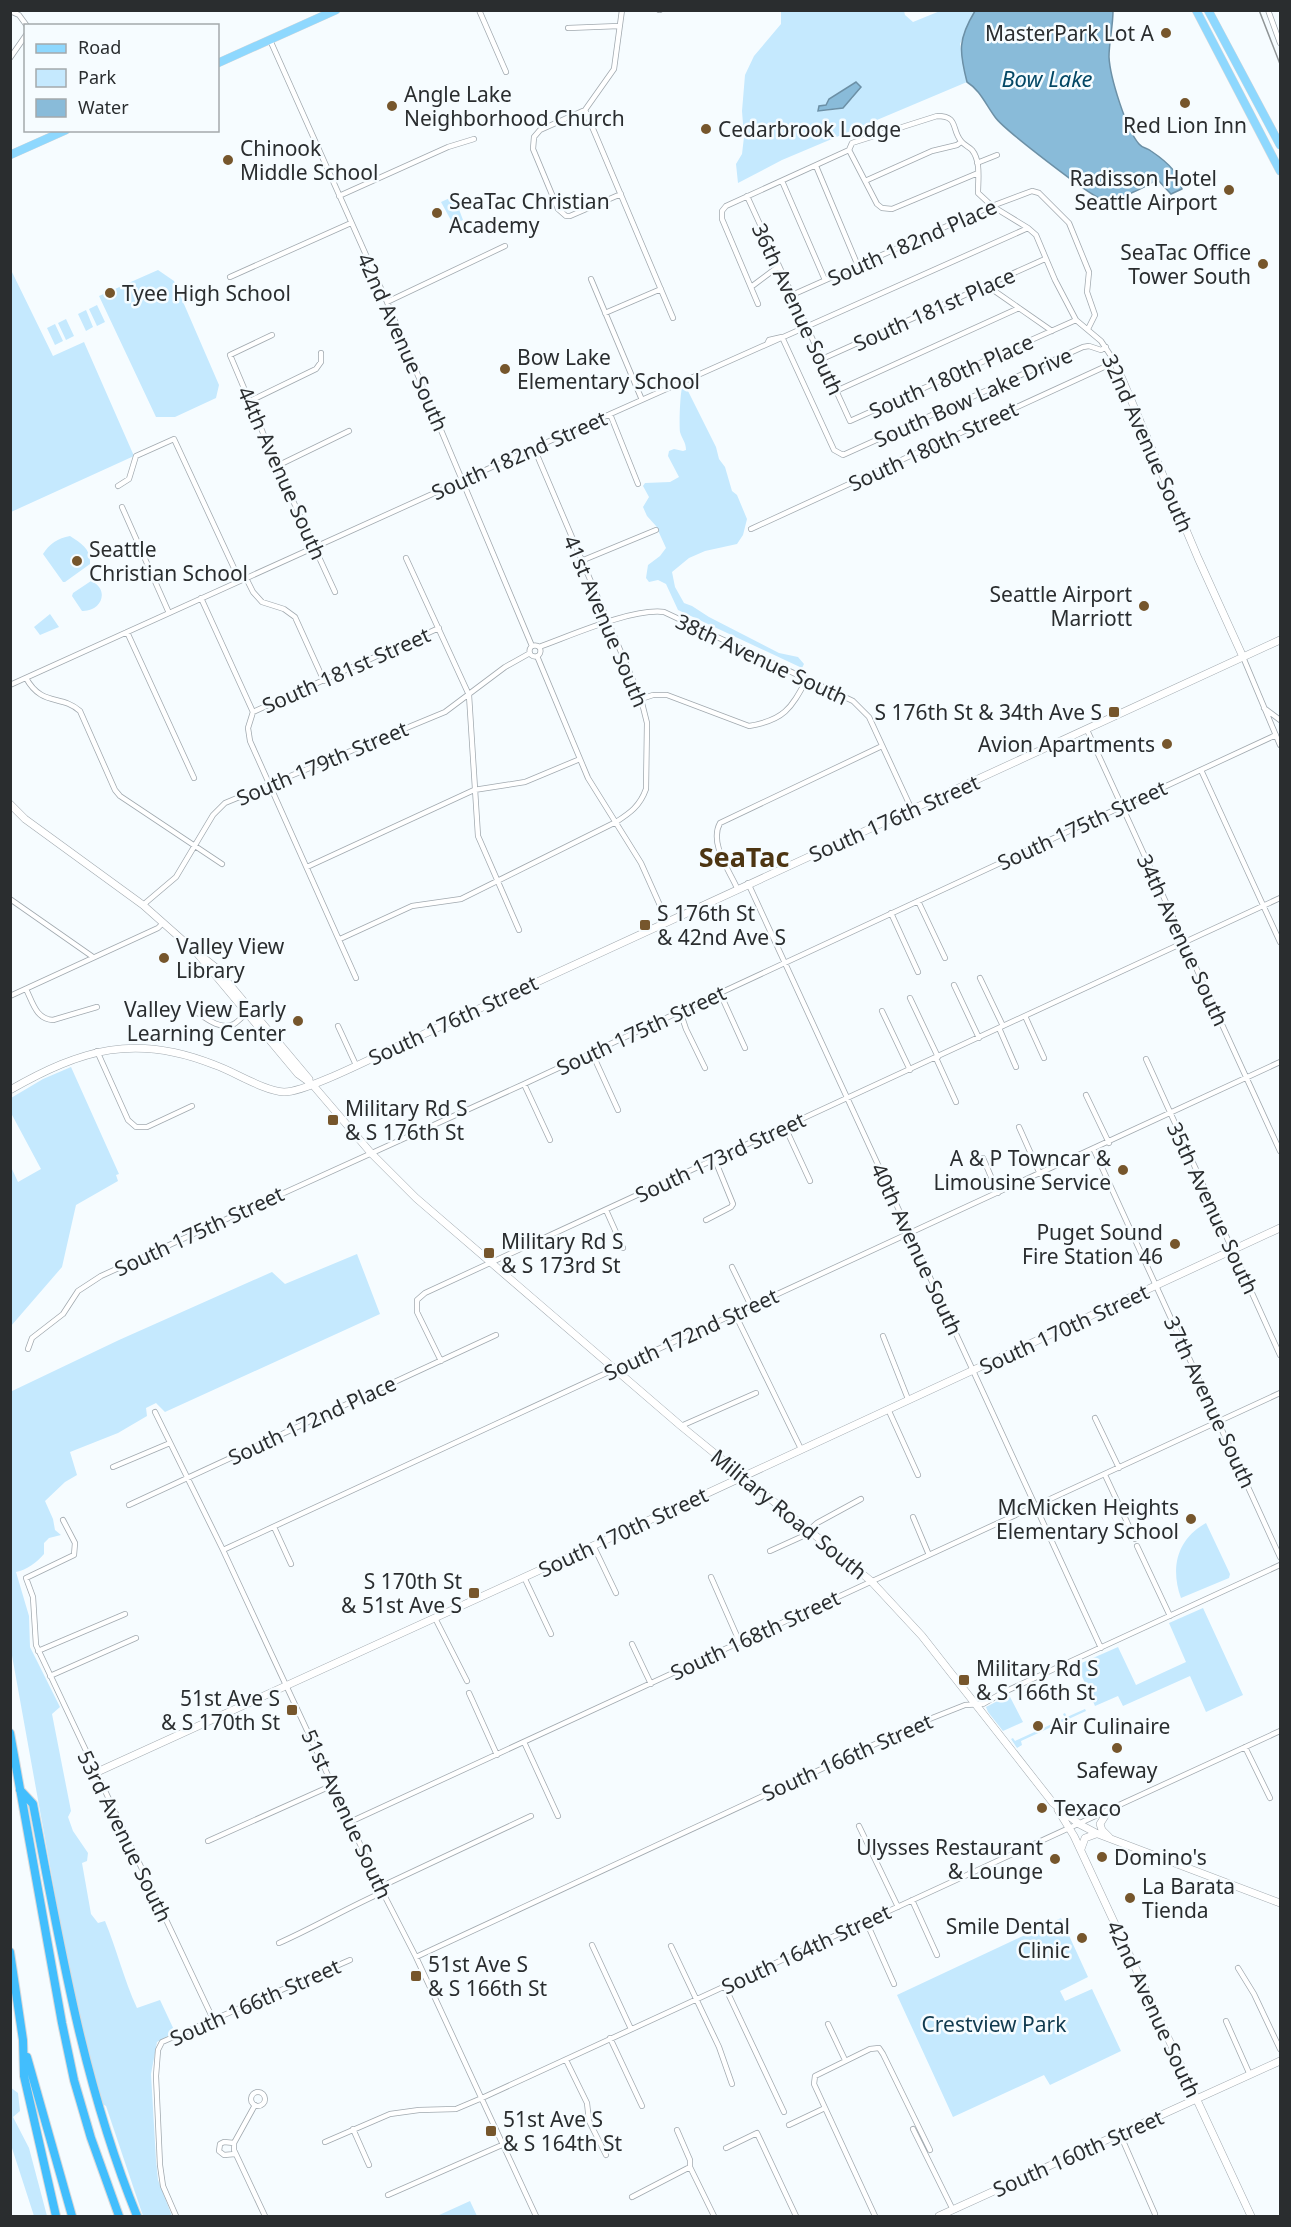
<svg xmlns="http://www.w3.org/2000/svg" width="1291" height="2227" font-family="'Noto Sans',sans-serif">
	<style>
		.green { fill: #c5e9fe; fill-rule: evenodd }
		.water { fill: #89bbd9; stroke: #6c90a6; stroke-width: 1.5 }
		.lines { fill: none; stroke-linecap: round; stroke-linejoin: round }
		.street-casing { stroke: #a1a9af; stroke-width: 6 }
		.secondary-casing { stroke: #a1a9af; stroke-width: 8 }
		.primary-casing { stroke: #d9d9da; stroke-width: 9 }
		.highway-casing { stroke: #d9d9da; stroke-width: 10 }
		.street { stroke: #fff; stroke-width: 4.5 }
		.secondary { stroke: #fff; stroke-width: 7 }
		.primary { stroke: #8ed8fe; stroke-width: 8 }
		.highway { stroke: #42befd; stroke-width: 8 }
		.tram { stroke: #8f9496; stroke-width: 1.5 }
		.poi-dot { fill: #76562c; stroke: #f6fcff; stroke-width: 2 }
		.labels { text-anchor: middle; dominant-baseline: central; stroke-width: 5; stroke-linejoin: round; paint-order: stroke }
		.poi-label { font-size: 21px; fill: #2a2d2f; stroke: #f6fcff; text-anchor: start }
		.street-label { font-size: 21px; fill: #2a2d2f; stroke: #f6fcff }
		.park-label { font-size: 21px; fill: #103a4f; stroke: #f6fcff }
		.water-label { font-size: 22px; font-style: italic; fill: #034765; stroke: #f6fcff }
		.district-label { font-size: 27px; font-weight: bold; fill: #4d3512; stroke: #f6fcff }
	</style>
	<rect width="100%" height="100%" fill="#f6fcff"/>
	<path class="green" d="M781 11H904L905 15 913 22 940 11H975L960 44 967 82 782 160 738 183 736 164 742 154 744 137 742 111 745 75 754 56 781 24ZM855 82 853 98 838 109 824 111 819 106 826 105 829 99Z
		M454 196 463 220 453 224 441 202Z
		M11 270 53 356 84 342 134 456 11 512Z
		M158 270 174 281 219 385 216 398 175 417H156L99 296Z
		M97 305 105 322 97 326 89 309Z
		M86 310 93 327 86 331 78 314Z
		M66 319 74 336 66 340 58 323Z
		M55 324 63 341 55 345 47 328Z
		M686 387 716 447 719 459 725 467 732 491 737 495 747 519 743 535 737 544 705 551 689 558 672 572 675 587 684 603 692 606 709 617 779 653 798 657 804 664 802 668 678 610 666 584 658 580 649 582 646 578 648 565 660 556 666 548 656 526 647 516 643 507 649 497 643 486 645 483 670 482 679 477 668 456 669 451 674 449 683 451 686 450C686 442 682 439 680 432 679 425 680 395 682 388Z
		M70 536C82 544 91 549 90 564L65 582H63L43 554C49 544 58 538 70 536Z
		M91 581C110 589 102 612 82 611L72 596 73 593Z
		M50 614 59 627 40 635 34 627Z
		M71 1067 119 1174 116 1175 118 1181 76 1205 62 1267 11 1326V1167L18 1182 41 1169 11 1113V1098L43 1079Z
		M357 1254 380 1314 165 1412 156 1403 146 1408 147 1416 118 1433 70 1452 77 1475 65 1482 45 1501 53 1519 55 1530 61 1535 49 1538 44 1543V1554C37 1562 27 1570 16 1572L29 1616 30 1647 60 1707 52 1714 71 1811 68 1817 73 1831 88 1853 87 1861 82 1863 91 1914 98 1923 105 1921C117 1950 124 1980 137 2008L160 2000 175 2032 157 2042 151 2074 156 2160 158 2180 172 2216H143L106 2106 102 2104 81 2026 64 1944 11 1650 10 1392 119 1340 272 1272 285 1284Z
		M1206 1523 1230 1574 1229 1578 1181 1598C1170 1568 1177 1539 1206 1523Z
		M1203 1608 1243 1695 1206 1712 1190 1676 1123 1706 1118 1696 1095 1706 1077 1665 1118 1647 1136 1685 1186 1662 1169 1623Z
		M1009 1695 1023 1722 1003 1731 988 1712 986 1707Z
		M1085 1709 1086 1711 1021 1741 1022 1745 1017 1748 1011 1739 1013 1738 1015 1741 1065 1718 1063 1714 1065 1713 1067 1717Z
		M1061 1918 1088 1977 1060 1991 1065 2001 1092 1989 1121 2051 1050 2085 1044 2075 953 2117 897 1995Z
		M10 2087 18 2093 20 2111 13 2117 29 2148 47 2216H34L11 2145Z
		M470 2201 477 2216H437Z"/>
	<path class="water" d="M975 11H1113C1113 26 1109 42 1109 57 1110 77 1126 129 1139 144 1142 148 1147 148 1151 151 1163 159 1181 173 1182 189L1171 194 1157 179C1147 187 1114 203 1101 199 1088 194 1003 129 995 117 986 105 980 90 967 82 959 51 958 39 975 11Z
		M856 82 861 87 843 108 818 111 819 106 826 105 829 99Z"/>
	<g class="lines">
		<g class="street-casing">
			<path id="street" d="M479 10 506 72
				M659 10H660
				M1268 10 1280 43
				M10 11 19 15 27 26
				M568 28 619 26
				M270 40 387 302 532 646
				M10 58 26 35
				M585 110 673 318
				M585 110 540 130 534 137 533 149 558 209 566 216H570L621 194
				M585 110 614 69 622 10
				M849 150 877 204 882 208 892 209 978 173
				M977 163 997 155
				M816 166 858 266
				M782 181 825 280
				M865 181 932 151 957 145 961 142
				M339 196 448 147 474 139
				M747 196 850 421 1076 320
				M230 277 351 223
				M591 279 642 400
				M986 285 1052 331
				M751 287 779 266
				M792 295 992 206 1032 191 1039 193 1069 223 1089 272 1087 292 1095 315 1088 329
				M387 302 505 246
				M605 313 661 289
				M272 335 230 355 277 466 335 592
				M782 337 834 450 843 455 1083 347 1089 346 1101 350 1106 347
				M767 344 769 340 782 337
				M822 359 1045 259
				M836 391 1019 308
				M250 401 316 369 321 362V353
				M610 414 638 484
				M277 466 349 431
				M118 486 129 479 136 456 174 439 240 581
				M122 507 169 613
				M751 529 1115 362 1101 341 1076 320 1055 280 1036 235 1028 228 992 206 978 193C978 180 981 161 972 150 969 147 964 145 961 141 951 129 959 116 937 116L852 143 849 150 726 206 722 211V219L758 304
				M406 558 469 695 478 836 519 930
				M581 561 656 530
				M246 578 253 592 262 602 284 609 295 617 324 681
				M201 598 253 712 248 728 250 741 356 978
				M127 632 194 778
				M529.5 651a5.5 5.5 0 1 1 11 0a5.5 5.5 0 1 1-11 0Z
				M539 647C570 636 632 608 664 612L853 701 869 717 912 810
				M537 656 588 778 641 863 667 921
				M1243 657 1280 745
				M26 678C42 707 61 694 80 711L115 790 120 796 222 864
				M10 685 534 448 1028 228
				M641 699 653 695H667L749 726C785 720 791 708 807 679
				M1264 708 1280 720
				M253 712 439 628
				M1087 730 1280 1151
				M1201 770 1280 942
				M307 867 474 790 525 782 580 759
				M748 883 1101 1648
				M737 888C729 870 709 843 720 823L882 746
				M10 899 93 957
				M918 901 945 958
				M143 905 176 877 213 815 225 803 445 712 505 667 530 653
				M891 913 918 972
				M340 939 412 906 461 899 616 822C630 813 640 806 646 789L647 723 641 699 534 448
				M980 978 1003 1026
				M954 985 979 1038
				M26 989C33 1003 36 1019 53 1020L97 1007
				M720 993 745 1048
				M10 996 158 928 163 923
				M910 998 938 1057
				M189 1007C201 1014 219 1032 234 1024 239 1021 244 1015 249 1011
				M680 1011 686 1029 705 1068
				M882 1011 910 1070
				M1025 1016 1044 1058
				M338 1026 356 1065
				M999 1028 1016 1067
				M97 1051 128 1120 136 1127H147L192 1106
				M592 1053 618 1110
				M936 1058 956 1102
				M1146 1059 1280 1355
				M524 1084 550 1140
				M1086 1095 1109 1143
				M785 1127 810 1181
				M1019 1127 1040 1174
				M1094 1150 1280 1557
				M983 1158 998 1193
				M606 1210 623 1248
				M706 1220 731 1207 733 1204 715 1160
				M732 1267 751 1306
				M735 1314 801 1449
				M883 1336 908 1399
				M28 1349 32 1338 63 1314 78 1291 101 1276 524 1084 1276 735
				M441 1361 417 1312V1300L425 1293 1280 898
				M888 1409 918 1475
				M155 1412 223 1550 380 1887 416 1957 536 2216
				M1095 1418 1119 1468
				M681 1426 756 1393
				M113 1467 170 1443
				M1105 1475 1135 1539
				M129 1505 496 1335
				M913 1517 929 1555
				M63 1520 75 1543 74 1555 26 1578 33 1597 36 1645 213 2019
				M274 1527 291 1564
				M593 1545 616 1593
				M1137 1546 1170 1616
				M223 1550 1280 1062
				M770 1551 801 1537 817 1523 861 1499
				M524 1577 551 1634
				M711 1577 740 1643
				M435 1618 467 1681
				M632 1644 651 1684
				M38 1651 125 1614
				M50 1676 136 1638
				M469 1693 497 1755
				M524 1742 558 1816
				M1245 1747 1270 1798
				M350 1822 1280 1393
				M859 1826 898 1907
				M208 1841 333 1785
				M380 1887 531 1816
				M912 1900 937 1955
				M866 1921 894 1984
				M279 1943C315 1927 347 1908 383 1892
				M592 1945 631 2029
				M671 1946 719 2047 732 2084
				M416 1957 927 1720 965 1705 983 1704 1002 1693 1280 1565
				M1238 1968 1254 1994 1280 2049
				M725 1987 784 2112
				M1226 2021 1250 2075
				M828 2024 845 2060
				M610 2038 642 2106
				M566 2060 587 2103 589 2121 606 2155
				M251 2099a7 7 0 1 1 14 0a7 7 0 1 1-14 0Z
				M255 2105 234 2143V2150L265 2216
				M789 2125 825 2108
				M353 2129 369 2165
				M913 2129 953 2210
				M677 2130 690 2160V2167L714 2216
				M1120 2134 1155 2214
				M325 2142 390 2114 419 2110 456 2109 482 2098 1280 1731
				M234 2143 224 2142 220 2144 219 2151 224 2155 235 2154
				M726 2148 757 2133 796 2216
				M388 2195 502 2145
				M632 2197 690 2167
				M176 2216 163 2186 160 2165 156 2076 158 2050 162 2042 350 1960
				M875 2216 814 2084 815 2076 870 2049 879 2048 883 2054 930 2150"/>
		</g>
		<g class="secondary-casing">
			<path id="secondary" d="M1115 362 1198 558 1243 657
				M10 804 25 819 143 905 196 952 215 967 309 1079
				M196 952 298 1074 312 1084 371 1153 416 1198 681 1426 871 1581 922 1636 1053 1803 1079 1824 1098 1834 1280 1903
				M10 1090C82 1049 136 1033 215 1065 235 1072 264 1091 284 1092 306 1092 374 1057 398 1046L1280 640
				M95 1773 656 1517 1280 1228
				M1058 1810 1074 1836 1251 2216
				M1108 1811 1100 1824 1102 1830 1109 1837
				M1081 1849 1085 1838 1096 1834
				M939 2216 1280 2061"/>
		</g>
		<g class="primary-casing">
			<path id="primary" d="M1196 10 1280 171
				M1208 10 1280 145
				M218 63 336 10
				M10 155 66 130"/>
		</g>
		<g class="highway-casing">
			<path id="highway" d="M10 1733 62 2023 74 2080 91 2138 119 2216
				M20 1790 33 1804C60 1944 83 2084 137 2216
				M10 1952 23 2040 24 2076 56 2216
				M27 2057 72 2216"/>
		</g>
		<use href="#street" class="street"/>
		<use href="#secondary" class="secondary"/>
		<use href="#primary" class="primary"/>
		<use href="#highway" class="highway"/>
		<path class="tram" d="M1259 10 1280 64"/>
	</g>
	<g class="poi-dot">
		<circle cx="1166" cy="33" r="6"/>
		<circle cx="1185" cy="103" r="6"/>
		<circle cx="392" cy="106" r="6"/>
		<circle cx="706" cy="129" r="6"/>
		<circle cx="228" cy="160" r="6"/>
		<circle cx="1229" cy="190" r="6"/>
		<circle cx="437" cy="213" r="6"/>
		<circle cx="1263" cy="264" r="6"/>
		<circle cx="110" cy="293" r="6"/>
		<circle cx="505" cy="369" r="6"/>
		<circle cx="77" cy="561" r="6"/>
		<circle cx="1144" cy="606" r="6"/>
		<rect x="1108" y="706" width="12" height="12" rx="3"/>
		<circle cx="1167" cy="744" r="6"/>
		<rect x="639" y="919" width="12" height="12" rx="3"/>
		<circle cx="164" cy="958" r="6"/>
		<circle cx="298" cy="1021" r="6"/>
		<rect x="327" y="1114" width="12" height="12" rx="3"/>
		<circle cx="1123" cy="1170" r="6"/>
		<circle cx="1175" cy="1244" r="6"/>
		<rect x="483" y="1247" width="12" height="12" rx="3"/>
		<circle cx="1191" cy="1519" r="6"/>
		<rect x="468" y="1587" width="12" height="12" rx="3"/>
		<rect x="958" y="1674" width="12" height="12" rx="3"/>
		<rect x="286" y="1704" width="12" height="12" rx="3"/>
		<circle cx="1038" cy="1726" r="6"/>
		<circle cx="1117" cy="1748" r="6"/>
		<circle cx="1042" cy="1808" r="6"/>
		<circle cx="1102" cy="1857" r="6"/>
		<circle cx="1055" cy="1859" r="6"/>
		<circle cx="1130" cy="1898" r="6"/>
		<circle cx="1082" cy="1938" r="6"/>
		<rect x="410" y="1970" width="12" height="12" rx="3"/>
		<rect x="485" y="2125" width="12" height="12" rx="3"/>
	</g>
	<g class="labels">
		<g class="poi-label">
			<text x="1154" y="33" text-anchor="end">MasterPark Lot A</text>
			<text x="404" y="94">Angle Lake<tspan x="404" dy="24">Neighborhood Church</tspan></text>
			<text x="1185" y="125" text-anchor="middle">Red Lion Inn</text>
			<text x="718" y="129">Cedarbrook Lodge</text>
			<text x="240" y="148">Chinook<tspan x="240" dy="24">Middle School</tspan></text>
			<text x="1217" y="178" text-anchor="end">Radisson Hotel<tspan x="1217" dy="24">Seattle Airport</tspan></text>
			<text x="449" y="201">SeaTac Christian<tspan x="449" dy="24">Academy</tspan></text>
			<text x="1251" y="252" text-anchor="end">SeaTac Office<tspan x="1251" dy="24">Tower South</tspan></text>
			<text x="122" y="293">Tyee High School</text>
			<text x="517" y="357">Bow Lake<tspan x="517" dy="24">Elementary School</tspan></text>
			<text x="89" y="549">Seattle<tspan x="89" dy="24">Christian School</tspan></text>
			<text x="1132" y="594" text-anchor="end">Seattle Airport<tspan x="1132" dy="24">Marriott</tspan></text>
			<text x="1102" y="712" text-anchor="end">S 176th St &amp; 34th Ave S</text>
			<text x="1155" y="744" text-anchor="end">Avion Apartments</text>
			<text x="657" y="913">S 176th St<tspan x="657" dy="24">&amp; 42nd Ave S</tspan></text>
			<text x="176" y="946">Valley View<tspan x="176" dy="24">Library</tspan></text>
			<text x="286" y="1009" text-anchor="end">Valley View Early<tspan x="286" dy="24">Learning Center</tspan></text>
			<text x="345" y="1108">Military Rd S<tspan x="345" dy="24">&amp; S 176th St</tspan></text>
			<text x="1111" y="1158" text-anchor="end">A &amp; P Towncar &amp;<tspan x="1111" dy="24">Limousine Service</tspan></text>
			<text x="1163" y="1232" text-anchor="end">Puget Sound<tspan x="1163" dy="24">Fire Station 46</tspan></text>
			<text x="501" y="1241">Military Rd S<tspan x="501" dy="24">&amp; S 173rd St</tspan></text>
			<text x="1179" y="1507" text-anchor="end">McMicken Heights<tspan x="1179" dy="24">Elementary School</tspan></text>
			<text x="462" y="1581" text-anchor="end">S 170th St<tspan x="462" dy="24">&amp; 51st Ave S</tspan></text>
			<text x="976" y="1668">Military Rd S<tspan x="976" dy="24">&amp; S 166th St</tspan></text>
			<text x="280" y="1698" text-anchor="end">51st Ave S<tspan x="280" dy="24">&amp; S 170th St</tspan></text>
			<text x="1050" y="1726">Air Culinaire</text>
			<text x="1117" y="1770" text-anchor="middle">Safeway</text>
			<text x="1054" y="1808">Texaco</text>
			<text x="1043" y="1847" text-anchor="end">Ulysses Restaurant<tspan x="1043" dy="24">&amp; Lounge</tspan></text>
			<text x="1114" y="1857">Domino's</text>
			<text x="1142" y="1886">La Barata<tspan x="1142" dy="24">Tienda</tspan></text>
			<text x="1070" y="1926" text-anchor="end">Smile Dental<tspan x="1070" dy="24">Clinic</tspan></text>
			<text x="428" y="1964">51st Ave S<tspan x="428" dy="24">&amp; S 166th St</tspan></text>
			<text x="503" y="2119">51st Ave S<tspan x="503" dy="24">&amp; S 164th St</tspan></text>
		</g>
		<g class="street-label">
			<text transform="translate(912 242) rotate(-24)">South 182nd Place</text>
			<text transform="translate(798 309) rotate(65)">36th Avenue South</text>
			<text transform="translate(934 309) rotate(-24)">South 181st Place</text>
			<text transform="translate(403 342) rotate(66)">42nd Avenue South</text>
			<text transform="translate(951 376) rotate(-24)">South 180th Place</text>
			<text transform="translate(973 397) rotate(-24)">South Bow Lake Drive</text>
			<text transform="translate(1148 443) rotate(66)">32nd Avenue South</text>
			<text transform="translate(933 446) rotate(-25)">South 180th Street</text>
			<text transform="translate(519 455) rotate(-24)">South 182nd Street</text>
			<text transform="translate(282 473) rotate(66)">44th Avenue South</text>
			<text transform="translate(606 621) rotate(67)">41st Avenue South</text>
			<text transform="translate(762 659) rotate(25)">38th Avenue South</text>
			<text transform="translate(346 670) rotate(-24)">South 181st Street</text>
			<text transform="translate(322 763) rotate(-23)">South 179th Street</text>
			<text transform="translate(894 818) rotate(-24)">South 176th Street</text>
			<text transform="translate(1082 825) rotate(-25)">South 175th Street</text>
			<text transform="translate(1183 940) rotate(65)">34th Avenue South</text>
			<text transform="translate(453 1020) rotate(-25)">South 176th Street</text>
			<text transform="translate(641 1030) rotate(-25)">South 175th Street</text>
			<text transform="translate(720 1157) rotate(-25)">South 173rd Street</text>
			<text transform="translate(1213 1208) rotate(65)">35th Avenue South</text>
			<text transform="translate(199 1231) rotate(-25)">South 175th Street</text>
			<text transform="translate(917 1249) rotate(65)">40th Avenue South</text>
			<text transform="translate(1064 1329) rotate(-25)">South 170th Street</text>
			<text transform="translate(691 1334) rotate(-25)">South 172nd Street</text>
			<text transform="translate(1210 1402) rotate(65)">37th Avenue South</text>
			<text transform="translate(312 1420) rotate(-25)">South 172nd Place</text>
			<text transform="translate(789 1514) rotate(39)">Military Road South</text>
			<text transform="translate(623 1532) rotate(-25)">South 170th Street</text>
			<text transform="translate(755 1635) rotate(-25)">South 168th Street</text>
			<text transform="translate(847 1757) rotate(-24)">South 166th Street</text>
			<text transform="translate(347 1814) rotate(65)">51st Avenue South</text>
			<text transform="translate(125 1836) rotate(64)">53rd Avenue South</text>
			<text transform="translate(806 1949) rotate(-25)">South 164th Street</text>
			<text transform="translate(255 2002) rotate(-24)">South 166th Street</text>
			<text transform="translate(1154 2009) rotate(65)">42nd Avenue South</text>
			<text transform="translate(1078 2153) rotate(-24)">South 160th Street</text>
		</g>
		<g class="park-label">
			<text x="994" y="2024">Crestview Park</text>
		</g>
		<g class="water-label">
			<text x="1047" y="78">Bow Lake</text>
		</g>
		<g class="district-label">
			<text x="744" y="856">SeaTac</text>
		</g>
	</g>
	<rect width="1291" height="2227" fill="none" stroke="#2a2d2f" stroke-width="24"/>
	<rect x="24" y="24" width="195" height="108" fill="#f6fcff" stroke="#a4a9ac" stroke-width="1.5"/>
	<rect x="36" y="44" width="30" height="9" fill="#8ed8fe" stroke="#a4a9ac" stroke-width="1.5"/>
	<text x="78" y="54" font-size="18" fill="#2a2d2f">Road</text>
	<rect x="36" y="69" width="30" height="18" fill="#c5e9fe" stroke="#a4a9ac" stroke-width="1.5"/>
	<text x="78" y="84" font-size="18" fill="#2a2d2f">Park</text>
	<rect x="36" y="99" width="30" height="18" fill="#89bbd9" stroke="#a4a9ac" stroke-width="1.5"/>
	<text x="78" y="114" font-size="18" fill="#2a2d2f">Water</text>
</svg>
